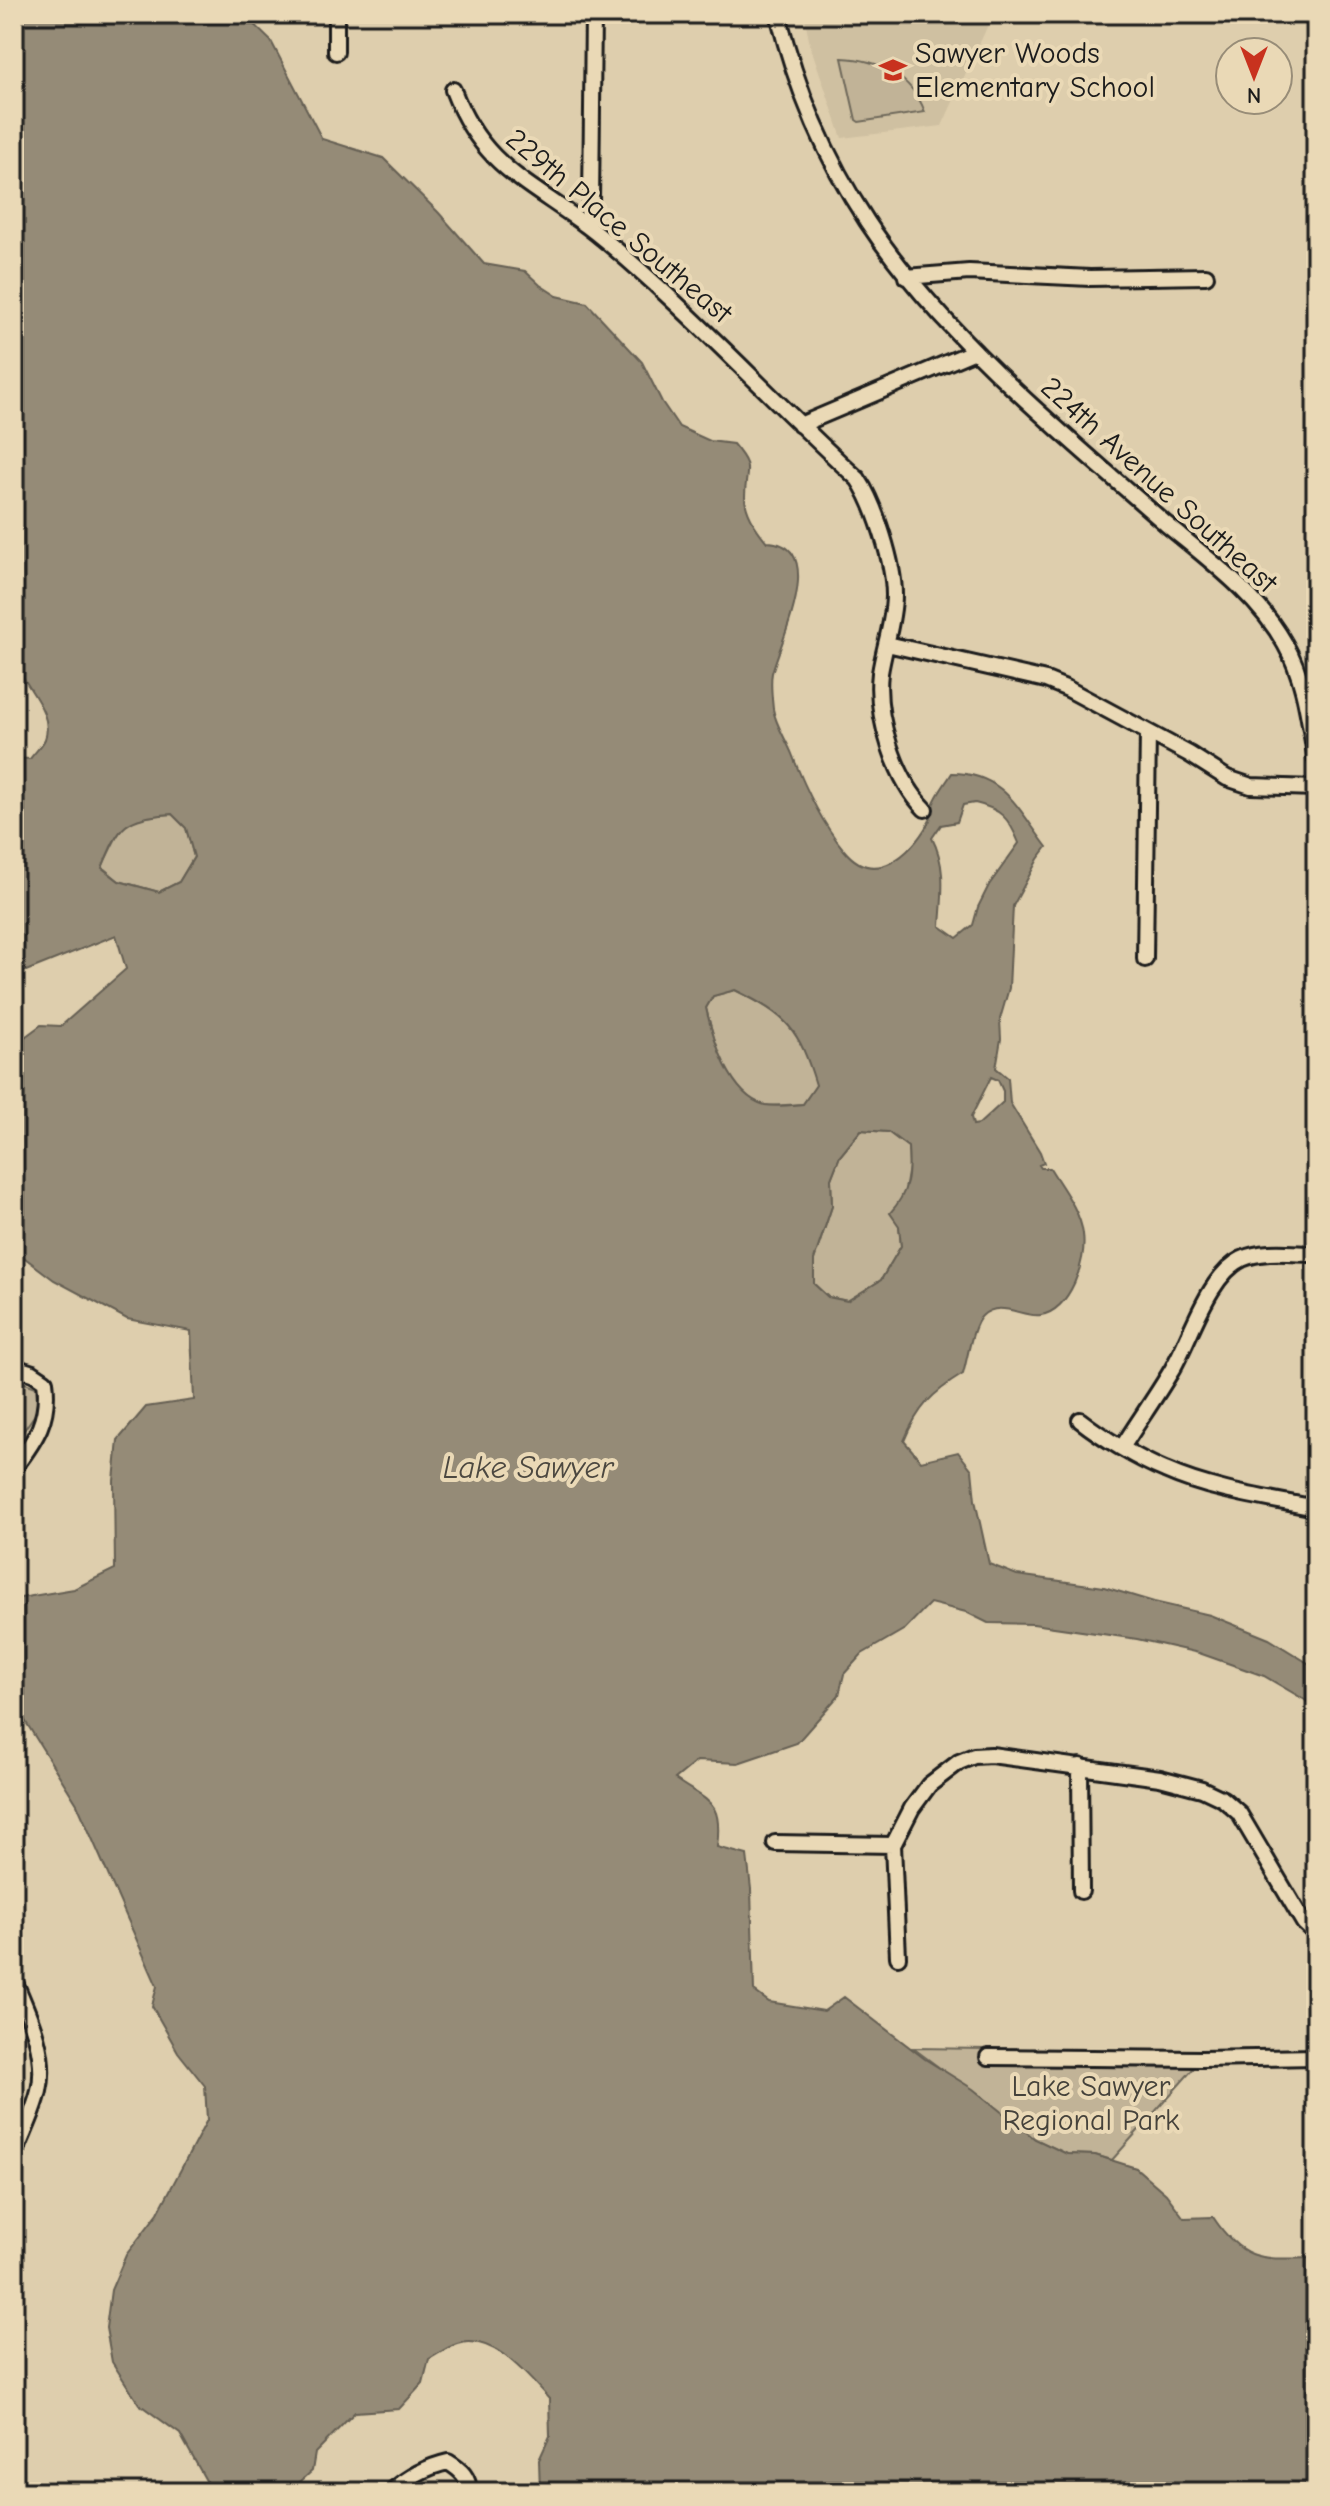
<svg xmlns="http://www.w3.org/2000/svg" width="1330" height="2506" font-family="'Comic Neue',sans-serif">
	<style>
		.built { fill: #cfc0a1 }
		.green { fill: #c1b397; stroke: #6e685a; stroke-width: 2 }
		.water { fill: #958b77; stroke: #655f53; stroke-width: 2; fill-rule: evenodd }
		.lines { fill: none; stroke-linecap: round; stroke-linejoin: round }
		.minor-casing { stroke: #1c1c1c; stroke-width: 20 }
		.minor { stroke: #ead9b6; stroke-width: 14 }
		.labels { text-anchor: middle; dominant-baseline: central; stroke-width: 8; stroke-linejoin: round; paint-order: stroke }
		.poi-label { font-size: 30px; fill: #1c1c1c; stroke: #ead9b6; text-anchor: start }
		.street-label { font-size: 30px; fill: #1c1c1c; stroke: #ead9b6 }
		.park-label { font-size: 30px; fill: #45423b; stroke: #ead9b6 }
		.water-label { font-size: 32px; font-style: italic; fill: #4c4840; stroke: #ead9b6 }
	</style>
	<rect width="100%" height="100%" fill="#decead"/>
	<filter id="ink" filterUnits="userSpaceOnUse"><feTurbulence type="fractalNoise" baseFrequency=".0125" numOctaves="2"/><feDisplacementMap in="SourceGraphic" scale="16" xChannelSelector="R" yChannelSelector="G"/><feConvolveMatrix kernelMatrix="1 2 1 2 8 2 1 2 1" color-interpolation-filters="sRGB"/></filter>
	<g filter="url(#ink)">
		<path class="built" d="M804 14H993L942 126 842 138 810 45Z"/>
		<path class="green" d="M842 58C879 59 912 77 925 112L859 122 856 120Z
			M172 814 186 828 194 857 179 882 159 892 119 881 102 867C123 823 121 818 172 814Z
			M735 990C788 1016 799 1028 817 1085L803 1104C792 1104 777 1107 765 1105 729 1097 713 1039 706 1008L713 996Z
			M861 1130 888 1132 908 1147 909 1167 899 1226 901 1246 881 1280 848 1301 828 1297 813 1283 814 1260 832 1206 831 1179 840 1156Z
			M14 1379 36 1387 38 1410 22 1433H14Z
			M913 2048 1204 2052 1202 2059 1112 2160 1095 2155 1067 2154 1035 2139Z"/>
		<path class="water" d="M14 14H243L271 41 322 139 383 158 438 212 484 264 525 271 540 285 557 296 587 303 642 362 662 402 679 427 710 441 733 444C755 470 745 468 745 497 745 513 757 530 767 542 830 544 779 644 772 673 770 683 772 699 773 709 776 726 786 739 792 754 805 788 821 822 844 850 875 888 911 854 929 822 932 817 931 810 933 805 937 794 946 783 952 773 1005 773 1019 811 1047 847L1038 859 1013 906 1009 988 1000 1019 1001 1039 996 1068 1008 1078 1010 1103 1040 1152 1044 1163 1039 1165 1041 1168H1050C1062 1188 1080 1210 1083 1234 1087 1261 1070 1310 1041 1315 1022 1318 1000 1299 982 1316 972 1325 967 1361 963 1374 932 1393 918 1407 904 1441L921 1461 958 1452 972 1470 975 1500 989 1564 1017 1575 1104 1587 1154 1602 1210 1615 1269 1639 1316 1668V1710L1305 1700 1264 1676 1199 1653 1137 1639 1033 1624 988 1623 966 1612 930 1603 905 1629 862 1654 844 1674 839 1695 797 1743 738 1763 697 1761 675 1779C709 1803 723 1800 717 1847L747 1855 751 1889 754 1991 769 2002 824 2011 844 1997 925 2059 973 2089 1035 2139 1067 2154 1095 2155 1136 2168 1166 2194 1184 2218 1213 2217C1244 2264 1264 2259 1316 2258V2492H884L882 2489 866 2487 865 2492H540L539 2460 550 2436 549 2399C528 2376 493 2332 457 2344 447 2347 438 2354 429 2359L423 2383 399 2409 355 2412 315 2453 312 2471 289 2492H219L209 2486 180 2434 139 2404 112 2362 106 2328 111 2290 126 2255 158 2213 207 2120 205 2086 178 2052 152 2006 157 1986 77 1804 14 1703V1599L74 1589 115 1569 114 1481 118 1440 146 1407 194 1400 191 1331 127 1319 54 1280 21 1255 14 1241V1045L41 1025 61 1026 126 969 116 935 26 971 14 955V758L30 759C34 753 42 746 45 739 55 711 22 685 15 660 8 638 17 591 18 567L14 564ZM975 803C1001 809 1009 818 1019 843L989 885 978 907 973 925 957 938 940 926C942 895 947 867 932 838L941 825 957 822 963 805ZM172 814 186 828 194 857 179 882 159 892 119 881 102 868C120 824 124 818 172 814ZM735 990C788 1016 799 1029 816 1085L803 1104C792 1105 777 1107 765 1105 730 1096 713 1039 706 1008L713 996ZM991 1077 998 1080 1003 1091V1102L979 1124 973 1125 971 1117ZM861 1130 888 1132 908 1147C910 1175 909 1192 890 1213L899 1226 901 1246 881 1280 847 1301 828 1297 814 1284V1260L832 1206 831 1179 840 1156Z"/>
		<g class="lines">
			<g class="minor-casing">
				<path id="minor" d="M778 14C817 175 897 280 1016 391 1065 437 1116 480 1166 524 1208 559 1258 595 1285 644 1305 679 1309 720 1316 760
					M336 52V14
					M453 90C482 166 527 181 587 226 611 244 634 265 656 285 725 348 789 416 858 479 875 504 894 564 894 595 894 621 884 647 880 673 875 715 895 779 925 809
					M588 226 591 202 593 14
					M906 277 969 272 1090 278 1206 276
					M800 425 975 351
					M887 644 1046 680 1068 689 1189 754 1227 778 1251 786 1316 788
					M1145 959 1148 732
					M14 1367 33 1373 45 1381C50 1419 36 1439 14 1468
					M1080 1420C1103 1438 1138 1459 1165 1470 1212 1491 1266 1498 1316 1508
					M1123 1446C1138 1422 1155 1398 1170 1373 1190 1341 1207 1276 1242 1259 1264 1249 1293 1254 1316 1254
					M1080 1766 1081 1891
					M775 1843 893 1845
					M898 1957 893 1845 912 1808 929 1785 959 1762 974 1756 991 1755 1160 1778 1202 1789 1223 1799 1239 1813 1304 1923 1316 1934
					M14 1980C28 2013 48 2054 39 2091 34 2113 22 2135 14 2157
					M988 2057 1202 2059 1316 2057
					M391 2492C408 2477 426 2467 448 2462 461 2470 469 2477 469 2492"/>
			</g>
			<use href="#minor" class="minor"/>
		</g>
	</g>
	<defs>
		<g id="school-bare" transform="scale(2.16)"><path d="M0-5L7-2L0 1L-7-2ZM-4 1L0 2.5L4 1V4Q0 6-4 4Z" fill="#c8321e" stroke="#ead9b6" stroke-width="2.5" paint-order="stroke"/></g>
	</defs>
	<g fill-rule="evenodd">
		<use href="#school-bare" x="893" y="70"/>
	</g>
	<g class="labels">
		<g class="poi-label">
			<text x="915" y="53">Sawyer Woods<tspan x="915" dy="34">Elementary School</tspan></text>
		</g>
		<g class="street-label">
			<text transform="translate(619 226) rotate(40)">229th Place Southeast</text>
			<text transform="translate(1159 485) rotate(42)">224th Avenue Southeast</text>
		</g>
		<g class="park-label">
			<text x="1091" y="2086">Lake Sawyer<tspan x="1091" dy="34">Regional Park</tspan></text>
		</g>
		<g class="water-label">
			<text x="528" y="1467">Lake Sawyer</text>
		</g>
	</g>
	<rect width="1330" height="2506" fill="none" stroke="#ead9b6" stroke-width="48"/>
	<rect x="24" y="24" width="1282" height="2458" fill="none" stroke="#1c1c1c" stroke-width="3" filter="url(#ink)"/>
	<g transform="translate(1254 76) rotate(180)"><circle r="38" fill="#ead9b6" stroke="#988d78" stroke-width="2"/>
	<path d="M0-6L14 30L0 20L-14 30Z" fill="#c8321e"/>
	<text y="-12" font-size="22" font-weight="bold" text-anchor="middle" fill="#1c1c1c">N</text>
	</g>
</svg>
